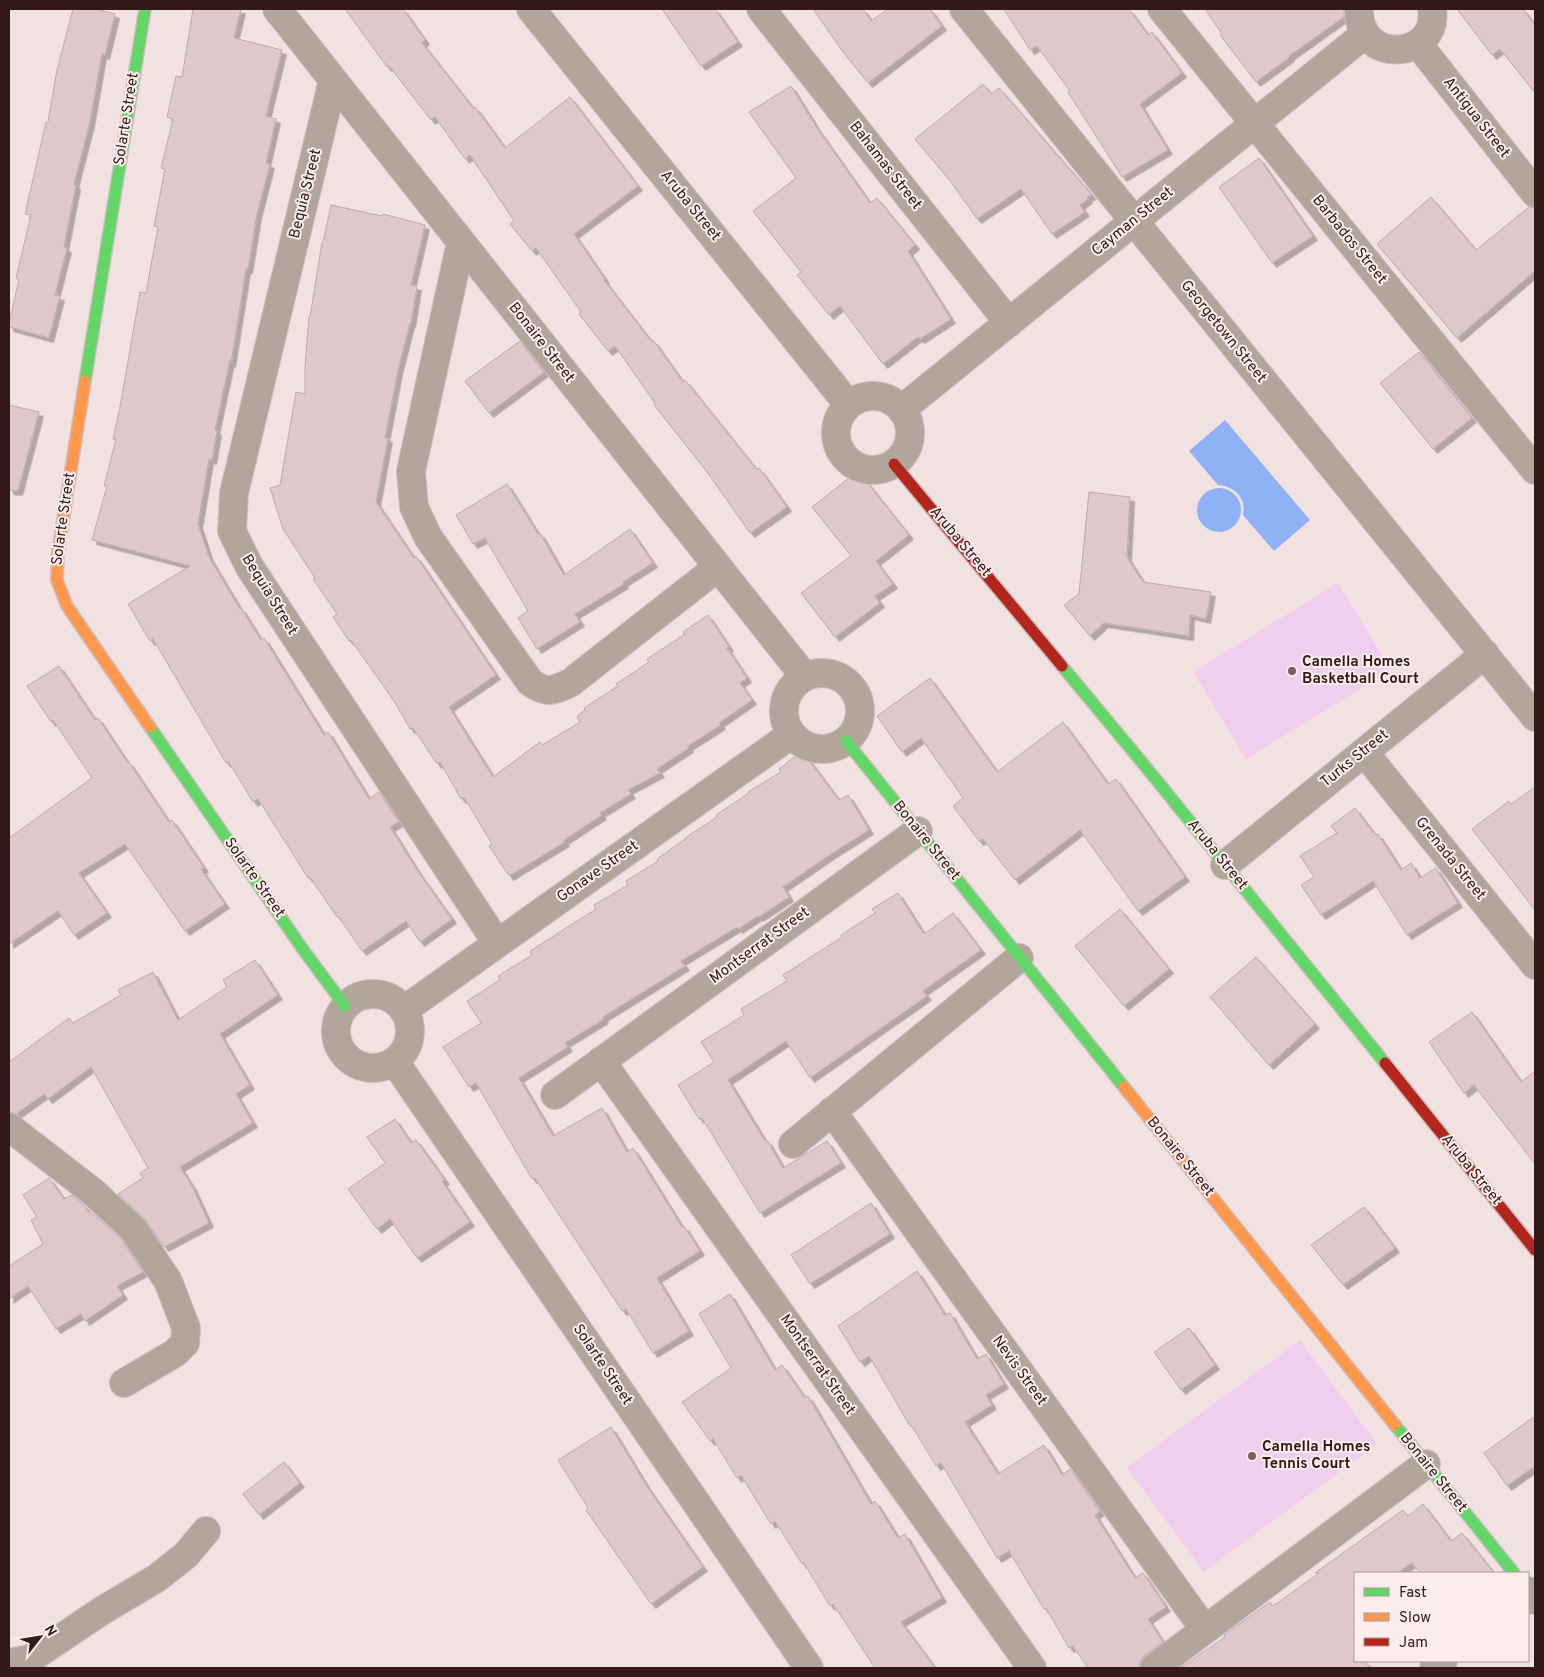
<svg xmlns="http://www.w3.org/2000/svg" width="1544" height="1677" font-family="Overpass,sans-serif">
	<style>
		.green { fill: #f0ceed }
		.water { fill: #8fb1f6 }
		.building { fill: #dec8cc; stroke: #bfaaae; filter: url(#shadow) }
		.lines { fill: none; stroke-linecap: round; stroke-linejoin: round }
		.street-casing { stroke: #cebebe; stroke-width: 30 }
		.fast-casing { stroke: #cebebe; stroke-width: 14 }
		.slow-casing { stroke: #cebebe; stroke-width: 14 }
		.jam-casing { stroke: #cebebe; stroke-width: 14 }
		.street { stroke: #b2a69c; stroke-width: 28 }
		.fast { stroke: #63d668; stroke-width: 11 }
		.slow { stroke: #ff974d; stroke-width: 11 }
		.jam { stroke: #b3261e; stroke-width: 11 }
		.poi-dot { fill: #765e5e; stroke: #fdecec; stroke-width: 2 }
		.labels { text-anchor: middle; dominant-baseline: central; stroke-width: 4; stroke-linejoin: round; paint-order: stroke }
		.street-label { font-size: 15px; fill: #331818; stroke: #fdecec }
		.poi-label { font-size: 15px; font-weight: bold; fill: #331818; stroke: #fdecec; text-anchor: start }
	</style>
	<defs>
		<filter id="shadow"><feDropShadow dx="4.5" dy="4.5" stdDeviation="0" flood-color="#0004"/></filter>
	</defs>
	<rect width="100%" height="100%" fill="#f2e1e1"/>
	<path class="green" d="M1338 583 1391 670 1246 759 1193 672Z
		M1300 1340 1377 1444 1204 1572 1127 1468Z"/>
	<path class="water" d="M1225 420 1310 520 1274 551 1243 515C1247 498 1234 486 1218 485L1189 451Z
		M1197 510a22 22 0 1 1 44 0a22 22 0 1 1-44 0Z"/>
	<path class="building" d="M73 9H96L115 14 105 55 102 54 90 122 74 184 76 185 64 247 67 248 55 295 60 296 49 338 9 327V323L19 279 16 278 31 215 25 214 46 122H48L57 70Z
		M193 9H241L234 38 282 50 266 116 276 119 266 163 270 164 257 214 248 269H246L231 363 230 360 215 430 217 431 212 460 209 459 198 524 209 557 240 609 241 608 261 640 264 638 324 735 328 732 369 799 379 792 399 822 390 827 419 873 452 919 420 942 406 921 362 951 338 916 337 917 310 877 308 878 258 799 253 802 229 762 226 763 153 639 150 641 128 604 190 566 92 540 107 486H104L116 439H113L120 407 140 292 146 293 158 227 154 226 165 169 161 168 173 119 167 117 176 76 182 77Z
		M345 9H403L425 40 422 43 473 108 475 107 505 148 570 97 638 186 574 234 605 279 604 280 651 341 653 340 683 382 685 380 757 470 759 468 787 507 750 533 707 472 654 405 655 403 615 346 608 351 579 314 581 312 536 248 532 251 510 224 514 221 470 155 465 159 435 117 431 120 389 66 387 67Z
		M662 9H715L738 42 701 66Z
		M813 9H863L871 21 888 9H930L942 26 868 83 843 52Z
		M1004 9H1129L1148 35 1152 32 1182 73 1140 104 1168 150 1122 177 1068 92 1070 91 1037 46 1030 50Z
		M1205 9H1344V17L1289 56 1290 57 1256 82 1220 35 1222 34Z
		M1457 9H1523L1535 25V93L1500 49 1492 55Z
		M983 84 991 94 999 88 1092 195 1087 197 1088 199 1080 205 1085 212 1052 234 1021 189 977 219 951 182 915 139Z
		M791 86 817 128 870 203 877 198 915 245 908 251 951 319 920 339 918 337 883 364 840 306 829 315 797 275 801 272 753 211 796 178 749 112Z
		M1259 158 1313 236 1272 263 1219 187Z
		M1431 197 1476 250 1529 207 1535 208V271L1457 338 1377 244Z
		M331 205 382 216 383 214 425 225 411 285 417 286 411 323H410L398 370 385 438H388L376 502 414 558 416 556 496 675 449 707 493 777 540 742 542 745 580 722 577 716 585 710 584 708 618 686 616 684 649 662 647 659 685 634 683 632 708 615 729 647 727 648 747 678 740 683 752 700 719 723 721 725 688 746 689 748 657 769 660 773 628 790 631 794 600 813 602 815 564 840 565 842 509 876 489 846 492 844 464 797 461 799 440 762 437 764 413 728 410 729 396 704 351 640 349 641 333 617 337 614 313 579 315 578 283 529 270 488 280 485 296 392 305 394V367L309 316 310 317 322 242H323Z
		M520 341 544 372 489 413 465 381Z
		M1419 352 1472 418 1433 449 1380 383Z
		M9 405 39 412 18 491 9 490Z
		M858 471 909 535 876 561 893 584 875 596 880 603 835 637 801 593 851 556 812 507Z
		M507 484 538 534 540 533 564 575 630 529 653 563 623 582 624 584 575 614 580 622 537 649 518 618 528 611 485 538 473 544 456 515Z
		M1089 492 1130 497 1127 557 1143 582 1211 592 1206 619 1190 615 1189 636 1104 623 1090 636 1064 605 1079 594Z
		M59 666 95 720 98 718 127 762 128 761 169 822 172 820 204 868 201 869 225 904 185 931 125 844 79 873 107 913 74 935 58 911 9 944V838L92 778 53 720 51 722 27 686Z
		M930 678 997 772 1063 722 1108 784 1116 779 1185 877 1138 911 1080 830 1015 880 983 839 979 841 953 806 963 798 921 738 902 752 877 716Z
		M802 751 839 800 848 795 869 830 831 854 783 887 789 897 759 917 758 916 738 929 737 927 681 961 685 966 603 1017 604 1019 565 1043 568 1047 519 1078 553 1136 602 1108 627 1152 633 1148 682 1227 684 1226 700 1251 657 1278 689 1331 653 1353 626 1309 622 1311 535 1178 532 1179 476 1083 469 1087 443 1047 481 1023 467 1001 500 980 498 976 532 955 530 951 596 909 594 905 628 885 626 881 658 861 657 859 685 839V838L717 817 716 815 749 793 748 792 781 772 779 769Z
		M1535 787V910L1472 829 1509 801 1511 804Z
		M1355 808 1375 835 1378 834 1401 870 1411 863 1420 878 1436 868 1458 903 1407 935 1373 881 1321 915 1301 885 1314 877 1300 856 1337 833 1331 826Z
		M898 893 924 934 953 913 981 950 923 991 927 996 810 1078 786 1041 728 1080 765 1141 767 1140 783 1168 827 1141 841 1163 760 1213 702 1118 699 1119 678 1085 714 1062 701 1042 744 1015 741 1009 787 981 783 975 842 937 841 935 875 913 872 909Z
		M1120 909 1169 969 1124 1006 1075 946Z
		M1256 957 1315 1024 1269 1065 1210 997Z
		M255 960 278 995 220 1034 250 1085 236 1094 253 1123 180 1167 192 1186 209 1223 164 1247 145 1219 118 1194 143 1178 140 1173 148 1168 91 1067 48 1099 44 1094 16 1114 9 1112V1062L69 1018 73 1023 121 995 118 990 153 972 178 1020 227 987 223 980Z
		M1472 1012 1521 1082 1535 1071V1164L1474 1085 1464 1093 1429 1042Z
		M395 1119 411 1143 416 1140 445 1180 442 1181 470 1222 417 1258 390 1219 377 1229 348 1189 385 1163 367 1137Z
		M49 1178 64 1199 72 1195 85 1206 88 1212 90 1211 122 1240 143 1272 117 1286 123 1295 85 1321 81 1314 56 1329 28 1286 9 1299V1266L43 1244 31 1220 37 1217 23 1195Z
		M871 1203 890 1234 810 1284 791 1255Z
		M1364 1207 1395 1248 1343 1285 1311 1245Z
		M917 1271 945 1315 950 1313 977 1359 986 1354 1004 1384 986 1395 992 1405 965 1422 998 1474 1044 1445 1062 1475 1070 1469 1100 1511 1095 1515 1135 1578 1143 1573 1166 1607 1148 1619 1163 1642 1144 1656 1140 1661 1139 1668H1088L1073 1646 1069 1648 1046 1608 1044 1609 1009 1551 997 1558 941 1463 936 1466 912 1426H910L869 1356 860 1362 838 1326Z
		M730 1294 775 1370 782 1365 805 1398 808 1396 871 1504 875 1501 898 1538 905 1534 942 1598 901 1622 935 1668H875L833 1604 830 1606 804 1563 802 1564 775 1521 771 1524 741 1475 737 1478 713 1439 710 1441 682 1402 731 1368 699 1314Z
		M1189 1328 1215 1365 1181 1390 1154 1352Z
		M1535 1416V1466L1507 1486 1484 1453Z
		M611 1427 646 1485 703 1567 651 1604 586 1510 588 1508 558 1460Z
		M284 1462 300 1483 259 1515 243 1494Z
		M1423 1504 1451 1541 1462 1533 1494 1573H1420L1412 1563 1397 1573H1355V1661H1365L1370 1668H1180L1225 1637 1224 1635 1270 1602 1273 1606 1319 1573H1315L1403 1510 1408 1516Z"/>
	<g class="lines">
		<g class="street-casing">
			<path id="street" d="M277 9 805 677
				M531 9 848 404
				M761 9 1009 323
				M964 9 1134 221 1535 717
				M1162 9 1535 470
				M1359 9C1358 67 1440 59 1432 9
				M1418 44 1535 193
				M333 80 234 493 232 531 249 566 497 943
				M461 242 411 471 414 507 428 537 530 682C547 694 552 691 570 683L718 567
				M836 433a37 37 0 1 1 74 0a37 37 0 1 1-74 0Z
				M902 409 1365 34
				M784 711a38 38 0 1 1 76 0a38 38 0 1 1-76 0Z
				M1364 752 1535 965
				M1225 865 1485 654
				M336 1031a37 37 0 1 1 74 0a37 37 0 1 1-74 0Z
				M404 1010 792 734
				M601 1061 1032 1668
				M395 1062 809 1668
				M555 1095 918 831
				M832 1111 1205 1630
				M9 1127 93 1192 134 1230 168 1281 186 1328 185 1343 175 1353 124 1383
				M793 1144 1019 958
				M1528 1591 1535 1600
				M9 1663 30 1659 103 1610 157 1578 186 1555 206 1531
				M1154 1668 1426 1464
				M1434 1668 1443 1661"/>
		</g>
		<g class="fast-casing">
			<path id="fast" d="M85 381 145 9
				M1062 666 1150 772 1385 1063
				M150 727 304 951 345 1006
				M846 741 1124 1087
				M1395 1425 1514 1573"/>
		</g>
		<g class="slow-casing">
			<path id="slow" d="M85 381 58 552 57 580 67 606 150 727
				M1124 1087 1395 1425"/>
		</g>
		<g class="jam-casing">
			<path id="jam" d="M894 464 1062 666
				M1385 1063 1535 1250"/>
		</g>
		<use href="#street" class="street"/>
		<use href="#fast" class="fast"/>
		<use href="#slow" class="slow"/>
		<use href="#jam" class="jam"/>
	</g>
	<g class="poi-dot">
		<circle cx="1292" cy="671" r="5"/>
		<circle cx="1252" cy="1456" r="5"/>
	</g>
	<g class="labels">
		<g class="street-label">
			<text transform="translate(1476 118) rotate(52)">Antigua Street</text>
			<text transform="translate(127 119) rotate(-81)">Solarte Street</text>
			<text transform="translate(885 166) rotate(52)">Bahamas Street</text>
			<text transform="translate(306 194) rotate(-76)">Bequia Street</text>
			<text transform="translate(690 206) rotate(51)">Aruba Street</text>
			<text transform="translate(1133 222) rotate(-39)">Cayman Street</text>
			<text transform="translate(1349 240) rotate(51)">Barbados Street</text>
			<text transform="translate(1223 332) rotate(51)">Georgetown Street</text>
			<text transform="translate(541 343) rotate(52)">Bonaire Street</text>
			<text transform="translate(64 519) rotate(-82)">Solarte Street</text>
			<text transform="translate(960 542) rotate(50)">Aruba Street</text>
			<text transform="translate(269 595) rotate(58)">Bequia Street</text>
			<text transform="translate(1355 759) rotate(-39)">Turks Street</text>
			<text transform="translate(926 841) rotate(51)">Bonaire Street</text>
			<text transform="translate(1217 855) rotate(51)">Aruba Street</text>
			<text transform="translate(1450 859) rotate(51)">Grenada Street</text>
			<text transform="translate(598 872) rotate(-35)">Gonave Street</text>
			<text transform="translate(254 878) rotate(55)">Solarte Street</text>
			<text transform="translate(760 946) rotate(-36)">Montserrat Street</text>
			<text transform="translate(1180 1157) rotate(51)">Bonaire Street</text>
			<text transform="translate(1471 1170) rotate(51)">Aruba Street</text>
			<text transform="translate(602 1365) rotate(56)">Solarte Street</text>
			<text transform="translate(817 1365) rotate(55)">Montserrat Street</text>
			<text transform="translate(1019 1371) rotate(54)">Nevis Street</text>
			<text transform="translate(1433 1473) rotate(51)">Bonaire Street</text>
		</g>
		<g class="poi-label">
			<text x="1302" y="662">Camella Homes<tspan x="1302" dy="17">Basketball Court</tspan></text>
			<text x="1262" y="1447">Camella Homes<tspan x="1262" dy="17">Tennis Court</tspan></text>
		</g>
	</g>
	<rect width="1544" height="1677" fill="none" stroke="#331818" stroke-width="20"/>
	<rect x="1354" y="1572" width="175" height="90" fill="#fdecec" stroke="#ac9797"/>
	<rect x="1364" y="1588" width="25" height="8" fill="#63d668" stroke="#ac9797"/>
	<text x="1399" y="1597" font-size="15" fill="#331818">Fast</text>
	<rect x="1364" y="1613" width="25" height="8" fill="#ff974d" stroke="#ac9797"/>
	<text x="1399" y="1622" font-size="15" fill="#331818">Slow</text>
	<rect x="1364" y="1638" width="25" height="8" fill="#b3261e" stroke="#ac9797"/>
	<text x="1399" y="1647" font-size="15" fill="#331818">Jam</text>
	<g transform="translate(40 1637) rotate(59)" stroke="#fdecec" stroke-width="4" paint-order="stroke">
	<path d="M0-4L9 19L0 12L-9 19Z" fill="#331818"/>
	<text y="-8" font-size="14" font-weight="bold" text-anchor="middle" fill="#331818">N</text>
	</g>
</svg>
